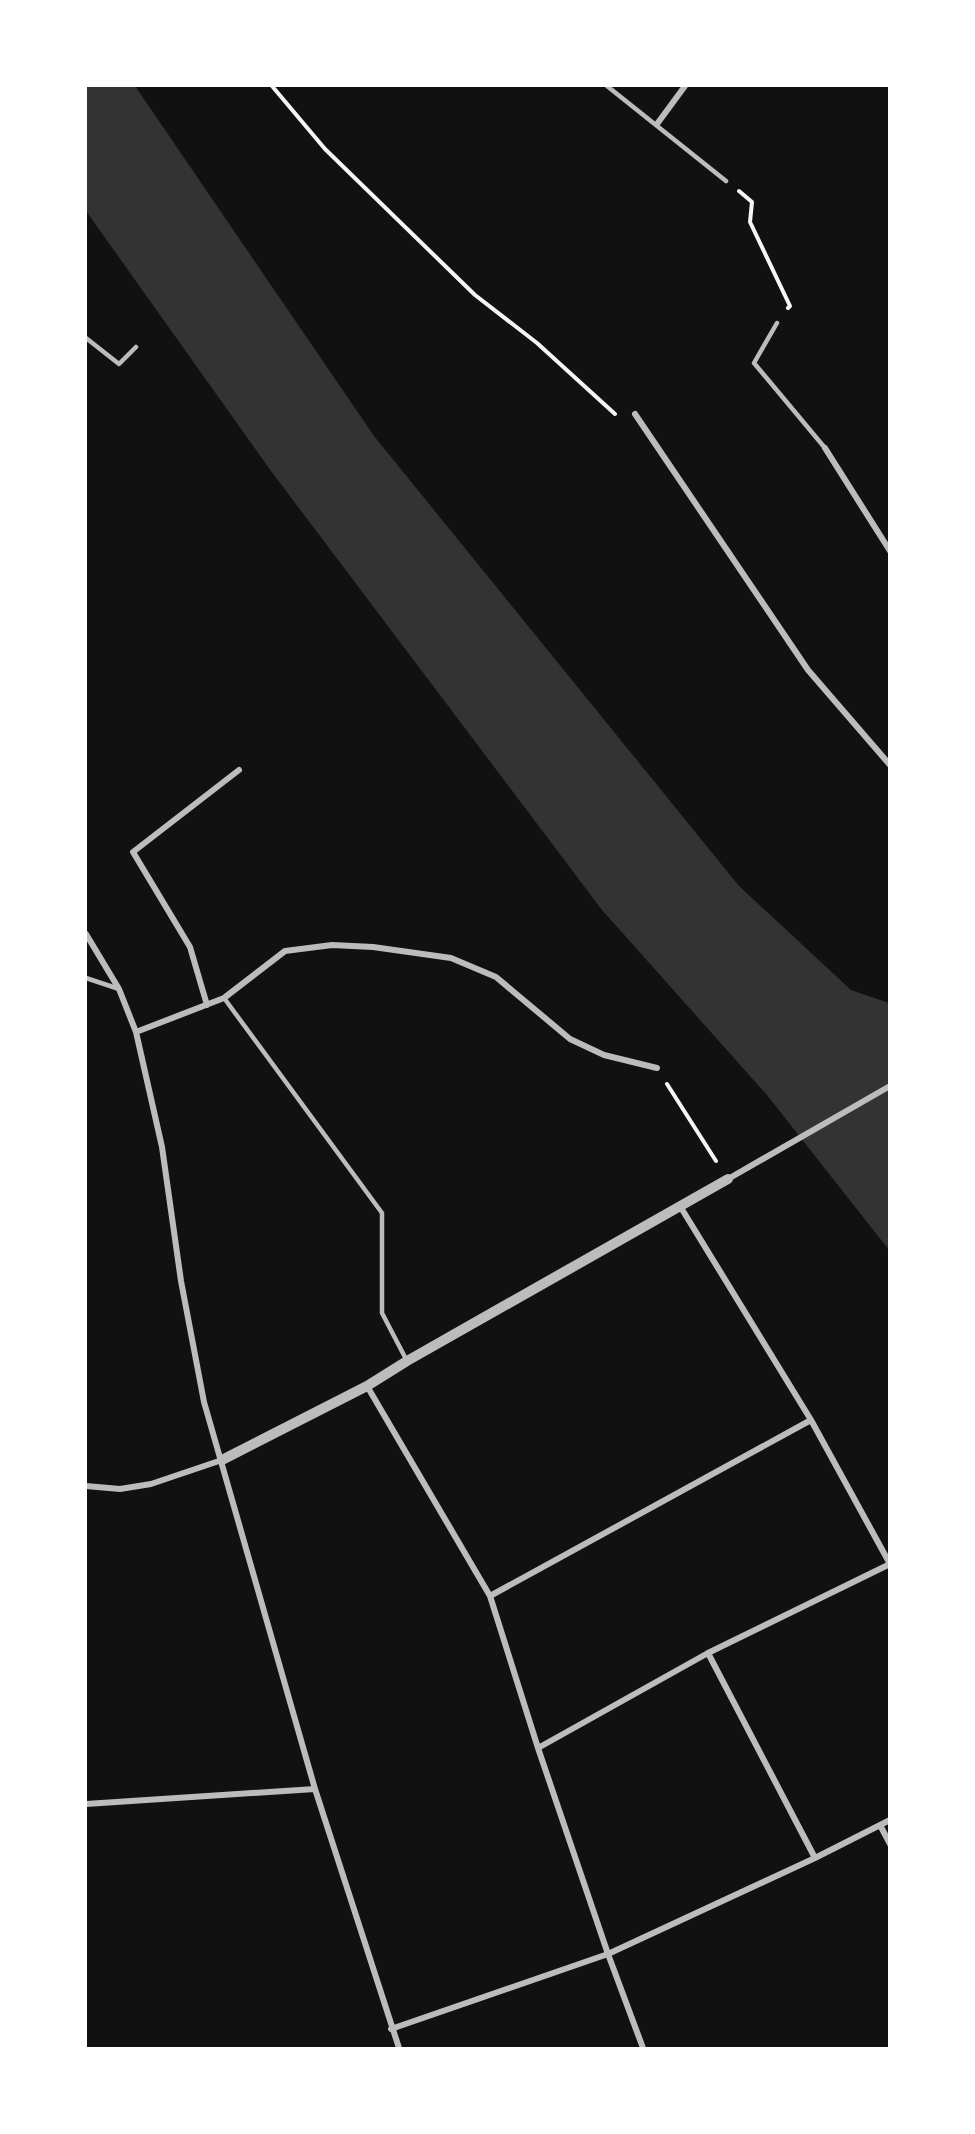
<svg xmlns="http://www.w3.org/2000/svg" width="975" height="2134" font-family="'Titillium Web',sans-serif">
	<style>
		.water { fill: #333 }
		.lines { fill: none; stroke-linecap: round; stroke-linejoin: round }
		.path { stroke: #f5f5f5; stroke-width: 4 }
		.service { stroke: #bcbcbc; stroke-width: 4.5 }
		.minor { stroke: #bcbcbc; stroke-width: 6 }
		.tertiary { stroke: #bcbcbc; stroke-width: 10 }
	</style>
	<rect width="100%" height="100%" fill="#111"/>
	<path class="water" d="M86 86H135L374 436 739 886 851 990 889 1003V1250L767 1095 602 910 271 471 86 211Z"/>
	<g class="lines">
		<path class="path" d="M272 86 325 149 475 295 537 343 615 414
			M739 191 752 202 750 222 790 306 788 308
			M667 1084 716 1161"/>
		<path class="service" d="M607 86 726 181
			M777 323 754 363 825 448
			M86 338 119 364 136 347
			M86 978 119 989
			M224 998 382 1213V1313L407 1361"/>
		<path class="minor" d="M657 124 685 86
			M635 414 808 670 890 765
			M825 448 890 551
			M86 934 119 989 136 1032 162 1147 181 1281 204 1402 315 1789 399 2048
			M207 1005 190 947 133 852 239 770
			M136 1032 224 998 285 951 332 945 373 947 451 958 496 977 570 1039 604 1055 657 1068
			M728 1179 890 1086
			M367 1386 490 1596 538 1748 608 1954 815 1858 890 1820
			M86 1486 120 1489 151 1484 222 1460
			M490 1596 811 1420
			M708 1653 815 1858
			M538 1748 708 1653 890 1564 811 1420 680 1206
			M86 1804 315 1789
			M880 1825 890 1844
			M391 2029 608 1954 643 2048"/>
		<path class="tertiary" d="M222 1460 367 1386 407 1361 728 1179"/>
	</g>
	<rect width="975" height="2134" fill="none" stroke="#ffffff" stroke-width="174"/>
</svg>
